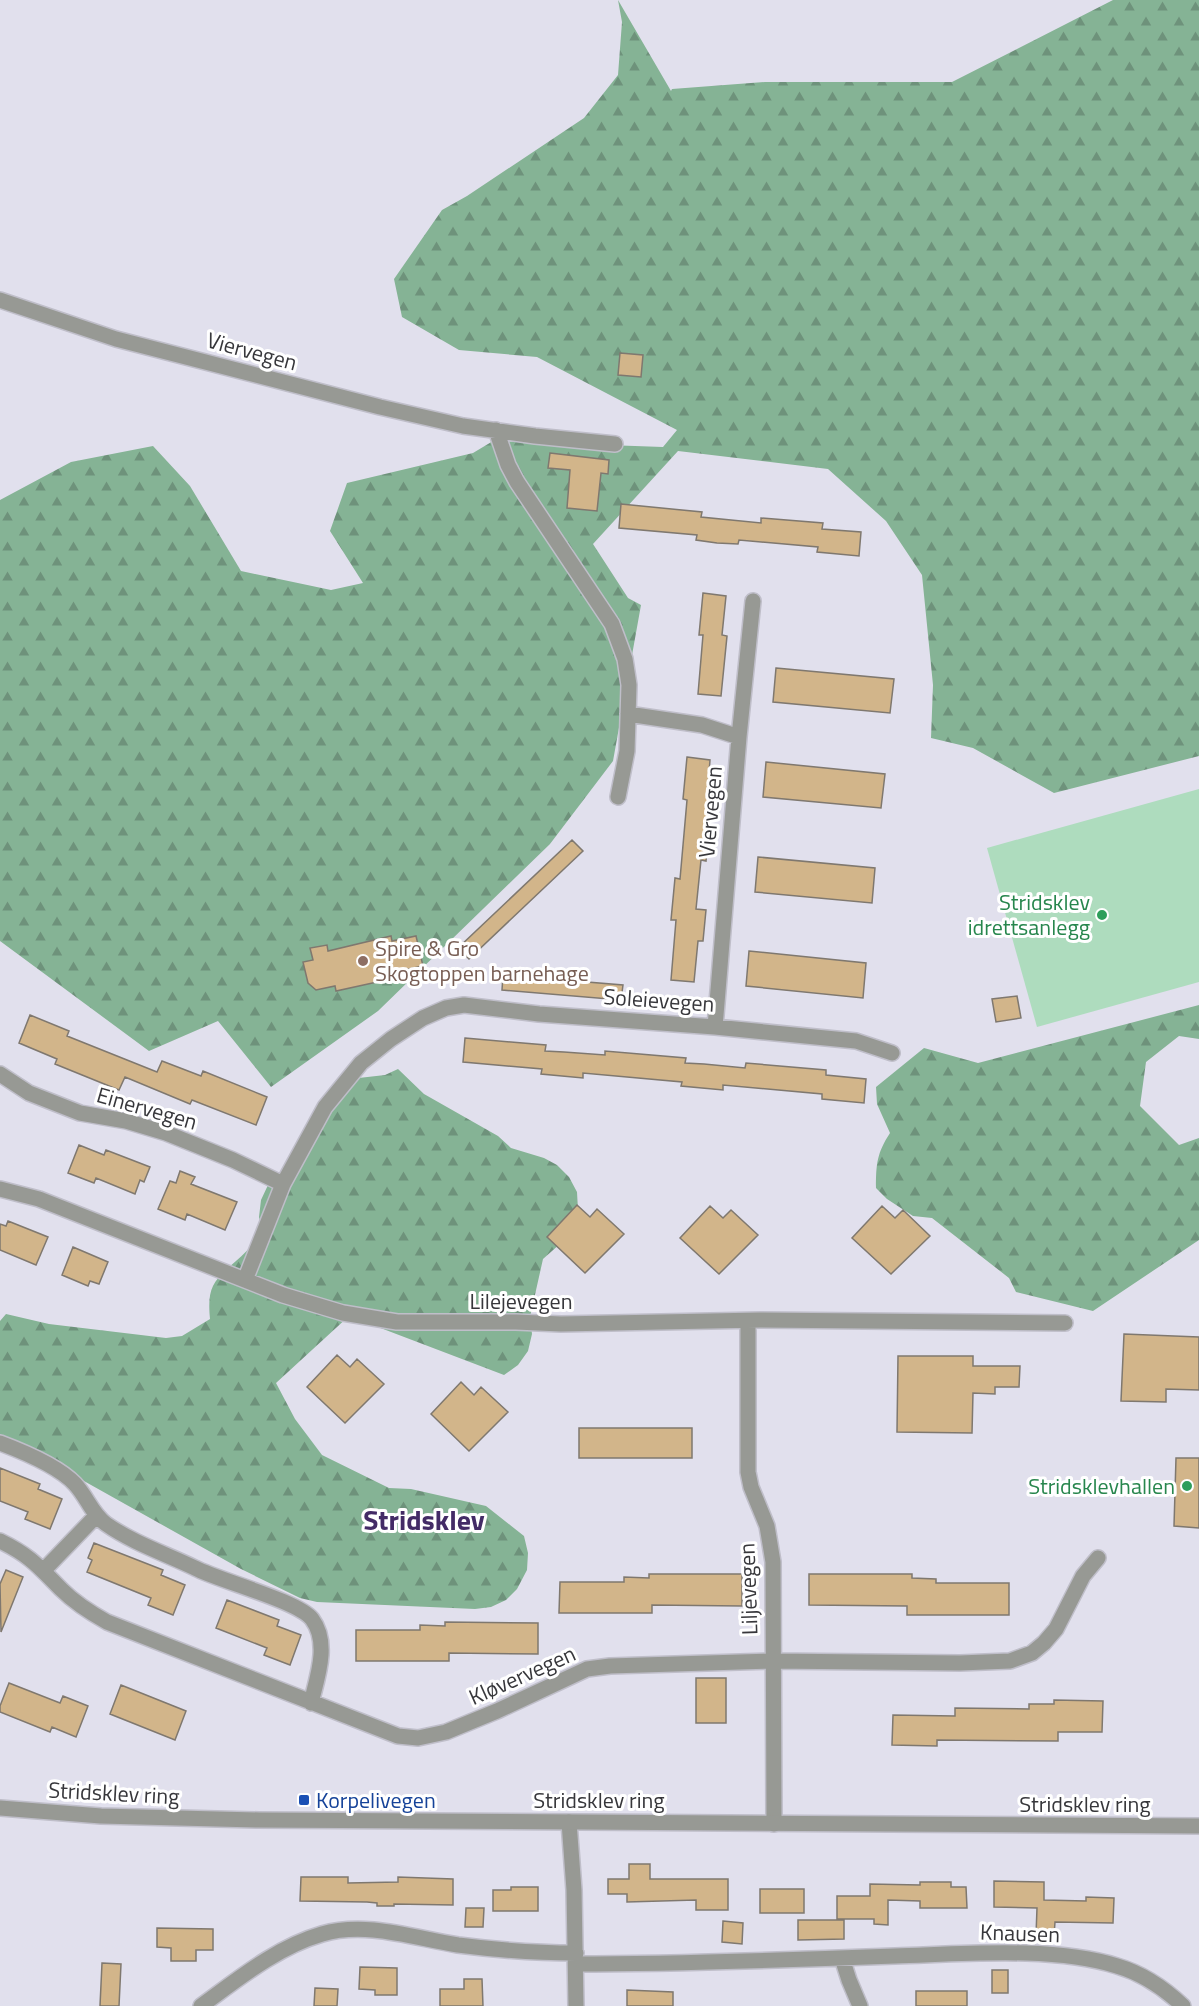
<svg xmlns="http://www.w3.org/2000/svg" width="1199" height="2006" font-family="'Titillium Web',sans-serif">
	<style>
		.forest { fill: url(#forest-firs) }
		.pitch { fill: #aedcbe }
		.building { fill: #d2b58a; stroke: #7f786f; stroke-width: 1.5 }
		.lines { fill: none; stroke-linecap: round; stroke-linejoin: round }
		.minor-casing { stroke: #bfbec9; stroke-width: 18 }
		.tertiary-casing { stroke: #bfbec9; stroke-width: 18 }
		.minor { stroke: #979994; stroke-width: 15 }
		.tertiary { stroke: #979994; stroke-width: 15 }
		.leisure-dot { fill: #2e9e5b; stroke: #fff; stroke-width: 2 }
		.education-dot { fill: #8d6e63; stroke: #fff; stroke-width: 2 }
		.transit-dot { fill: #1a4fb4; stroke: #fff; stroke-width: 2 }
		.labels { text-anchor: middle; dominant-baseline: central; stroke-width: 6; stroke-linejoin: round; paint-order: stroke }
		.street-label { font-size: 22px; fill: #37373b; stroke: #fff }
		.leisure-label { font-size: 22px; fill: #27864d; stroke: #fff; text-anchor: end }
		.education-label { font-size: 22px; fill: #785e54; stroke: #fff; text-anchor: start }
		.transit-label { font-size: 22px; fill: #164399; stroke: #fff; text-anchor: start }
		.district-label { font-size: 28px; font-weight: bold; fill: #432b66; stroke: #fff }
	</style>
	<defs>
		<pattern id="forest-firs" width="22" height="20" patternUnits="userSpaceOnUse" patternTransform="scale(1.5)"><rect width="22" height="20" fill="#85b395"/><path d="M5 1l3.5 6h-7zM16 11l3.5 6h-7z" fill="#6e927b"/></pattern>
	</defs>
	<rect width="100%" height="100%" fill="#e1e0ed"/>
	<path class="forest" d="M618 0 671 91 672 89 765 82H952L1113 0H1199V756L1054 793 973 748 931 738 933 685 922 575 886 521 828 469 678 451 593 544 628 598 641 605 613 761 550 844 378 1011 271 1087 218 1021 149 1051 0 941V500L71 462 153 446 190 486 241 571 331 590 363 583 330 531 347 483 473 453 493 441 663 447 677 430 537 357 459 350 402 317 394 279 442 210 467 196 584 118 618 75 622 22Z
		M1199 1005V1039L1179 1036 1146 1062 1140 1106 1179 1145 1199 1138V1240L1093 1311 1016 1292 1009 1278 932 1218 913 1216 887 1199 876 1188C876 1164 877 1153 890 1133L877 1104 876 1087 924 1048 978 1063Z
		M398 1069 424 1094 498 1136 511 1148 544 1158 557 1165 569 1177 577 1192 578 1210 561 1243 543 1259 530 1317 532 1334 528 1351 518 1365 504 1375 349 1316 276 1383 295 1419 322 1455 389 1488 411 1489 486 1506 524 1536 528 1553 527 1570 517 1589 506 1600 491 1607 475 1609 317 1602 300 1598 241 1569 0 1434V1321L6 1314 49 1324 166 1338 182 1336 210 1319C207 1287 213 1281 236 1261 246 1253 254 1242 263 1233L259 1217 261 1200 268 1185 284 1169 314 1129 317 1105 350 1079 385 1075Z"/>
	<path class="pitch" d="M1199 789V982L1037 1027 987 848Z"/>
	<path class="building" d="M620 353 643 355 641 377 618 375Z
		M550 453 609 460 608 474 601 473 597 511 567 508 570 470 548 468Z
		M621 504 702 512 701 517 761 523V518L823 523 822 529 861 532 859 556 817 552 818 547 739 540 738 544 717 543 696 540 697 535 619 528Z
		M703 593 726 596 722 635 727 636 721 696 698 694 703 635H699Z
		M776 668 894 679 890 713 773 702Z
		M687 757 710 760 708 788 713 789 706 861 701 860 696 909 706 910 703 941H698L694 982 671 980 676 920H671L675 878 680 879 687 800 683 799Z
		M766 762 885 774 881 808 763 797Z
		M572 840 583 851 469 959 458 948Z
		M758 857 875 868 872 903 755 892Z
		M391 936 392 941 416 936 423 966 399 971 400 977 336 991 335 986 316 990 308 983 303 962 313 960 310 948 327 945 328 951Z
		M749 951 866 963 863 998 746 986Z
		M503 975 623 985 621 1000 502 990Z
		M1017 996 1021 1018 996 1022 992 999Z
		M30 1015 69 1031 67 1036 157 1072 162 1061 201 1076 203 1071 267 1097 256 1125 192 1100 190 1104 125 1077 119 1090 55 1064 57 1059 19 1043Z
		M465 1038 546 1045 545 1051 564 1052 605 1055V1051L686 1058 685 1063 704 1064 745 1068 746 1063 826 1070V1075L866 1079 864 1103 822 1099V1094L723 1085V1090L681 1086 682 1082 583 1073V1078L541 1074 542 1069 463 1062Z
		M79 1145 104 1155 106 1150 150 1167 144 1182 140 1180 135 1194 96 1178 94 1183 68 1173Z
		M180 1171 195 1177 191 1184 237 1202 225 1230 187 1214 185 1220 158 1209 170 1181 176 1183Z
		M577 1205 590 1217 597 1209 624 1234 585 1273 547 1237Z
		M710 1206 723 1218 731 1210 758 1235 719 1274 680 1238Z
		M882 1206 895 1218 903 1210 930 1236 891 1274 852 1238Z
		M8 1221 48 1237 36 1265 0 1250V1224L6 1226Z
		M73 1247 108 1262 99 1284 90 1281 88 1286 62 1275Z
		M1124 1334 1199 1337V1390L1166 1389V1402L1121 1401Z
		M337 1355 350 1367 357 1359 384 1384 345 1423 307 1387Z
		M898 1356H973V1366H1020L1019 1387H995V1394L973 1393 972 1433 897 1432Z
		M461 1382 474 1395 481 1387 508 1412 469 1451 431 1414Z
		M579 1428H692V1458H579Z
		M1176 1458H1199V1528L1174 1526Z
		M0 1468 40 1484 38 1489 62 1499 50 1529 25 1519 28 1512 0 1501Z
		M94 1543 163 1570 161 1575 185 1585 173 1615 148 1605 151 1598 87 1572 92 1560 88 1558Z
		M6 1570 23 1577 1 1632 0 1584Z
		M649 1574H742V1606L652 1605V1613H559L560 1582H624V1577L649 1578Z
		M809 1574H912V1578L936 1579V1583H1009V1615H907V1606L809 1605Z
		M227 1600 279 1620 277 1626 301 1635 290 1665 264 1655 267 1648 216 1628Z
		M445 1622 538 1623V1654L449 1653V1661H356V1630H420V1625L445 1626Z
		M696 1678H726V1723H696Z
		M9 1683 60 1703 63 1696 88 1706 76 1737 52 1727 50 1732 0 1712V1706Z
		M121 1685 186 1711 175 1740 110 1714Z
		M1054 1700 1103 1701 1102 1732H1058V1741L937 1740V1746L892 1745 893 1715 955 1716V1708L1029 1709V1704H1054Z
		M629 1864H650V1879H728V1910H696V1900L627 1902V1894H608V1879H629Z
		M301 1877H348V1883L398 1882V1877L453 1879V1905L394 1904V1906H377V1903L367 1902 300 1901Z
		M994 1881 1044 1882V1900L1086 1901V1897L1114 1898 1113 1923 1055 1922 1054 1936 1036 1935 1037 1908 994 1907Z
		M920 1882H951V1887H966L967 1908H920V1901L888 1900V1925L874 1924V1919H837V1896H870V1884L920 1885Z
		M511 1887H538V1911H493V1890H511Z
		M760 1889H804V1913H760Z
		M466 1908H484L483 1927H465Z
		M798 1920H844V1939L798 1940Z
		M723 1921 743 1923 742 1944 722 1942Z
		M157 1928 213 1929V1950H196V1961H171V1948L157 1947Z
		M102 1963 121 1964 119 2006H100Z
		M360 1967 397 1968V1995H375V1990L359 1989Z
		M992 1970H1008V1993H992Z
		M464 1979H482L483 2006H440V1989H464Z
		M315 1988 338 1989 337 2006H314Z
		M627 1990 673 1992V2006H627Z
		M916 1991H967V2006H916Z"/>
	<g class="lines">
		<g class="minor-casing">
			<path id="minor" d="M0 300 116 339 380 407 463 426 535 436 615 444
				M496 430 508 465 517 482 612 624 625 659 629 685 627 751 618 797
				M628 714 702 725 739 737
				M715 1027 739 737 753 601
				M0 1074 29 1093 80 1113 126 1121 166 1133 233 1160 283 1184
				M0 1189 39 1199 283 1295 343 1313 397 1322H516L561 1324 760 1320 1065 1323
				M245 1280 283 1184 325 1107 361 1063 391 1039 423 1018 446 1008 464 1005 539 1014 715 1027 856 1041 892 1053
				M748 1321V1472L751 1487 767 1526 773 1562 774 1824
				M0 1443C24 1452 58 1466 75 1484 87 1497 92 1514 106 1524 133 1543 166 1554 195 1568 220 1581 298 1601 312 1619 330 1643 317 1678 311 1703
				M0 1541C31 1556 39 1567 62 1590 75 1603 91 1613 107 1622L398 1736 418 1738 446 1732 497 1711 587 1669 610 1666 773 1661 960 1663 1010 1661 1032 1653 1044 1643 1056 1629 1083 1576 1098 1558
				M44 1570 96 1516
				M569 1822 574 1890 576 2006
				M842 1958 849 1980 860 2006
				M576 1964C682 1964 789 1960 895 1956 963 1954 1053 1946 1117 1966 1141 1973 1165 1989 1183 2006
				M201 2006C238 1979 277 1947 322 1934 366 1921 414 1938 458 1945 497 1950 536 1953 576 1953"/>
		</g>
		<g class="tertiary-casing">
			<path id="tertiary" d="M0 1808 101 1816 259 1820 1199 1826"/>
		</g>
		<use href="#minor" class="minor"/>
		<use href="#tertiary" class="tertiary"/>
	</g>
	<g class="leisure-dot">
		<circle cx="1102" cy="915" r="6"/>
		<circle cx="1187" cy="1486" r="6"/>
	</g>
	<circle class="education-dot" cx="363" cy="961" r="6"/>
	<rect class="transit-dot" x="298" y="1794" width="12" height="12" rx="3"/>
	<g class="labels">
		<g class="street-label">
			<text transform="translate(252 351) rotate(15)">Viervegen</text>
			<text transform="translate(710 812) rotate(-85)">Viervegen</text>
			<text transform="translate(659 1000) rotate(4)">Soleievegen</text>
			<text transform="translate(147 1108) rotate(16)">Einervegen</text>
			<text x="521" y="1301">Lilejevegen</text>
			<text transform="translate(748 1589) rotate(-92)">Liljevegen</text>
			<text transform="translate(522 1675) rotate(-24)">Kløvervegen</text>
			<text transform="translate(114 1793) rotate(3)">Stridsklev ring</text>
			<text x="599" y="1800">Stridsklev ring</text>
			<text x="1085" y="1804">Stridsklev ring</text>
			<text transform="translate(1020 1933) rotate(2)">Knausen</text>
		</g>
		<g class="leisure-label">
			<text x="1090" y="902">Stridsklev<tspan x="1090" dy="25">idrettsanlegg</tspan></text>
			<text x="1175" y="1486">Stridsklevhallen</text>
		</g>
		<g class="education-label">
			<text x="375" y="948">Spire &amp; Gro<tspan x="375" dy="25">Skogtoppen barnehage</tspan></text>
		</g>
		<g class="transit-label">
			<text x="316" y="1800">Korpelivegen</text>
		</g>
		<g class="district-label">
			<text x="424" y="1519">Stridsklev</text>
		</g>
	</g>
</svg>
